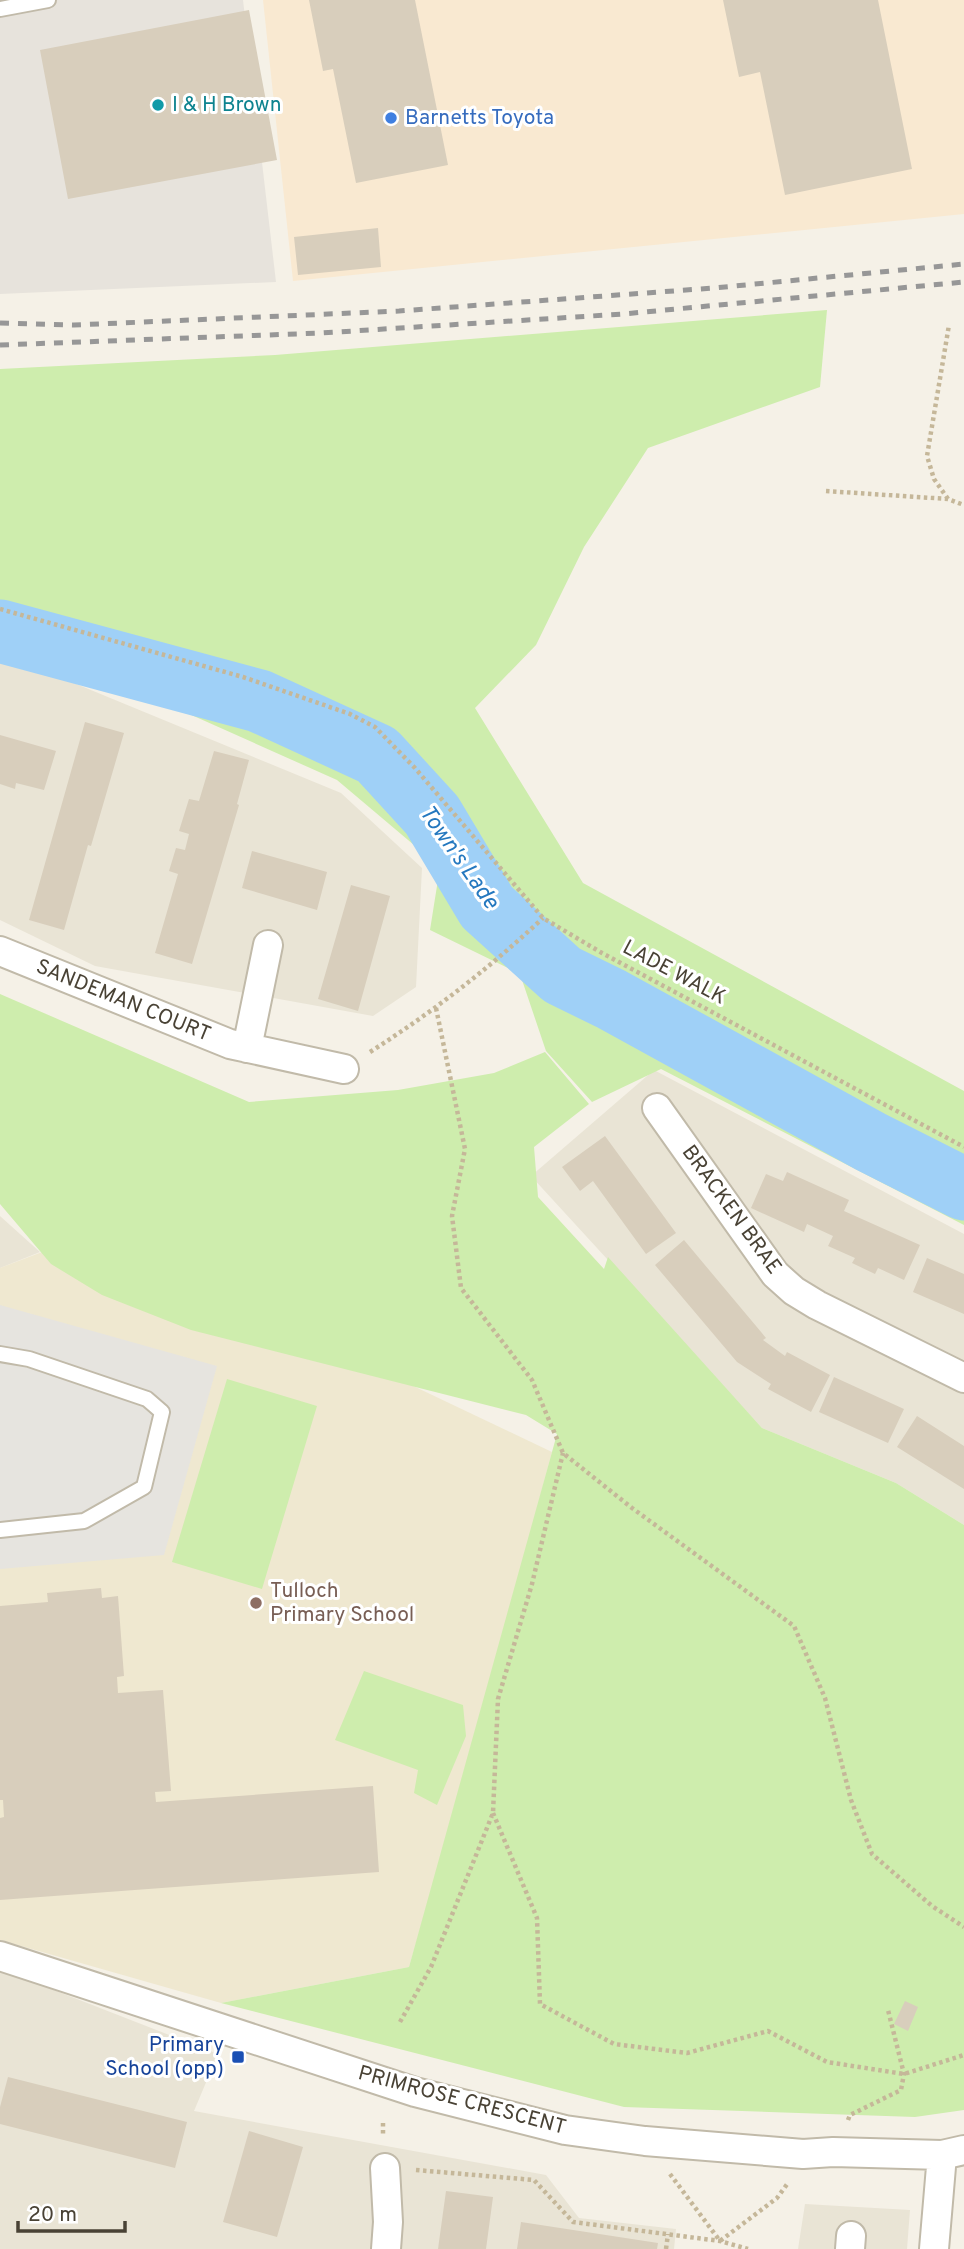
<svg xmlns="http://www.w3.org/2000/svg" width="964" height="2249" font-family="Overpass,sans-serif">
	<style>
		.residential { fill: #e9e4d5 }
		.commercial { fill: #f9e9d1 }
		.industrial { fill: #e7e3dc }
		.education { fill: #efe8d0 }
		.green { fill: #ceedad }
		.parking { fill: #e6e4df }
		.lines { fill: none; stroke-linecap: round; stroke-linejoin: round }
		.river { stroke: #9fd0f7; stroke-width: 63 }
		.building { fill: #d8cebc }
		.lane-casing { stroke: #c1baa9; stroke-width: 18 }
		.street-casing { stroke: #c1baa9; stroke-width: 32 }
		.path { stroke: #c5b799; stroke-width: 4.5; stroke-dasharray: 3.5 3.5; stroke-linecap: butt }
		.lane { stroke: #fff; stroke-width: 14 }
		.street { stroke: #fff; stroke-width: 28 }
		.rail { stroke: #979797; stroke-width: 5; stroke-dasharray: 9 9; stroke-linecap: butt }
		.culture-dot { fill: #0f9aa8; stroke: #fff; stroke-width: 2.5 }
		.shop-dot { fill: #3f7fe0; stroke: #fff; stroke-width: 2.5 }
		.education-dot { fill: #8d6e63; stroke: #fff; stroke-width: 2.5 }
		.transit-dot { fill: #1a4fb4; stroke: #fff; stroke-width: 2.5 }
		.labels { text-anchor: middle; dominant-baseline: central; stroke-width: 6; stroke-linejoin: round; paint-order: stroke }
		.culture-label { font-size: 21px; fill: #0d838f; stroke: #fff; text-anchor: start }
		.shop-label { font-size: 21px; fill: #366cbe; stroke: #fff; text-anchor: start }
		.street-label { font-size: 21px; fill: #494235; stroke: #fff }
		.education-label { font-size: 21px; fill: #785e54; stroke: #fff; text-anchor: start }
		.transit-label { font-size: 21px; fill: #164399; stroke: #fff; text-anchor: end }
		.water-label { font-size: 23px; font-style: italic; fill: #2478bf; stroke: #fff }
	</style>
	<rect width="100%" height="100%" fill="#f5f1e7"/>
	<path class="residential" d="M0 657 18 660 341 793 422 868 416 987 373 1016 95 966 0 920Z
		M654 1070 964 1234V1525L896 1483 762 1428 531 1176Z
		M0 1216 40 1252 0 1268Z
		M0 1969 218 2054 194 2111 546 2175 579 2218 676 2229 674 2249H0Z
		M805 2204 910 2210 907 2249H798Z"/>
	<path class="commercial" d="M263 0H964V214L293 281Z"/>
	<path class="industrial" d="M0 0H243L276 282 0 294Z"/>
	<path class="education" d="M92 1233 552 1452 471 1754 409 1967 221 2003 0 1940V1268Z"/>
	<path class="green" d="M827 310 820 387 648 448 584 547 536 645 475 708 583 883 964 1091V1225L661 1069 592 1102 546 1051 520 974 430 930 440 867 337 780 68 660 0 646V369L275 355Z
		M0 994 249 1102 398 1090 494 1073 545 1052 589 1104 534 1147 538 1197 604 1269 608 1257 762 1428 896 1483 964 1525V2110L915 2117 624 2107 221 2003 409 1967 557 1434 526 1415 191 1330 102 1295 51 1264 0 1204Z
		M227 1379 317 1406 262 1589 172 1562Z
		M364 1671 463 1705 466 1736 437 1805 414 1793 418 1770 335 1740Z"/>
	<path class="parking" d="M0 1305 217 1366 164 1555 0 1569Z"/>
	<g class="lines">
		<path class="river" d="M0 631 259 701 377 755 432 815 487 907 562 975 611 999 871 1142 964 1189"/>
	</g>
	<path class="building" d="M309 0H415L448 165 356 183 333 69 323 71Z
		M723 0H878L912 169 785 195 760 72 739 77Z
		M249 10 277 160 68 199 40 50Z
		M378 228 381 267 298 275 294 237Z
		M85 722 124 733 91 846 88 845 64 930 29 920Z
		M0 735 56 751 44 790 16 783 15 789 0 784Z
		M214 751 249 760 237 804 239 805 192 964 155 953 178 874 169 871 176 848 185 850 189 834 179 831 189 799 199 801Z
		M252 851 327 872 317 910 242 888Z
		M351 885 390 896 358 1011 318 999Z
		M605 1136 676 1233 646 1254 593 1181 580 1191 562 1167Z
		M787 1172 849 1200 844 1211 920 1245 904 1280 878 1268 875 1274 852 1263 855 1258 828 1246 833 1236 807 1224 804 1232 751 1208 766 1174 783 1181Z
		M684 1240 766 1338 763 1340 785 1356 787 1352 830 1375 811 1412 768 1389 771 1384 737 1362 655 1265Z
		M927 1258 964 1274V1314L913 1292Z
		M834 1377 904 1409 888 1443 819 1412Z
		M917 1416 964 1446V1489L897 1447Z
		M101 1588 102 1598 118 1596 124 1676 117 1677 118 1693 163 1690 171 1791 155 1792 156 1802 373 1786 379 1872 0 1900V1818L4 1817 3 1800H0V1606L48 1602 47 1593Z
		M905 2001 918 2007 908 2031 894 2024Z
		M8 2077 187 2122 175 2168 0 2124V2107Z
		M249 2131 303 2147 277 2237 223 2222Z
		M446 2191 493 2197 486 2249H438Z
		M521 2222 658 2243 657 2249H517Z"/>
	<g class="lines">
		<g class="lane-casing">
			<path id="lane" d="M0 9 48 0
				M0 1354 29 1359 147 1399 162 1412 144 1487 84 1521 0 1530"/>
		</g>
		<g class="street-casing">
			<path id="street" d="M0 951 230 1044 344 1069
				M247 1048 268 945
				M657 1108 775 1274 794 1291 817 1305 964 1378
				M0 1956 415 2092 565 2130 645 2141 803 2154 833 2152 942 2155 964 2150
				M385 2168 388 2222 386 2249
				M850 2249 851 2236
				M934 2249 942 2155"/>
		</g>
		<path class="path" d="M826 491 948 499 964 505
			M948 499 934 479 927 456 949 325
			M0 609 243 677 350 714 375 727 415 768 543 918 602 953 964 1147
			M436 1008 465 1149 452 1216 461 1288 532 1380 563 1453 632 1508 794 1626 825 1698 851 1800 872 1854 932 1906 964 1927
			M370 1052C434 1011 487 970 543 918
			M493 1813 537 1918 540 2004 614 2044 687 2053 768 2031 827 2062 904 2074 964 2055
			M400 2022 431 1967 493 1813 498 1699 532 1584 563 1453
			M848 2120 850 2115 901 2090 904 2074 888 2010
			M383 2123V2137
			M416 2170 534 2180 573 2222 720 2241 748 2249
			M670 2174 720 2241 777 2198 788 2183
			M666 2249 668 2234"/>
		<use href="#lane" class="lane"/>
		<use href="#street" class="street"/>
		<path class="rail" d="M0 323 74 325 399 311 714 288 964 264
			M0 345 321 333 623 314 964 282"/>
	</g>
	<circle class="culture-dot" cx="158" cy="105" r="7"/>
	<circle class="shop-dot" cx="391" cy="118" r="7"/>
	<circle class="education-dot" cx="256" cy="1603" r="7"/>
	<rect class="transit-dot" x="231" y="2050" width="14" height="14" rx="3.5"/>
	<g class="labels">
		<g class="culture-label">
			<text x="172" y="105">I &amp; H Brown</text>
		</g>
		<g class="shop-label">
			<text x="405" y="118">Barnetts Toyota</text>
		</g>
		<g class="street-label">
			<text transform="translate(674 973) rotate(28)">LADE WALK</text>
			<text transform="translate(123 1001) rotate(22)">SANDEMAN COURT</text>
			<text transform="translate(731 1210) rotate(54)">BRACKEN BRAE</text>
			<text transform="translate(462 2101) rotate(15)">PRIMROSE CRESCENT</text>
		</g>
		<g class="education-label">
			<text x="270" y="1591">Tulloch<tspan x="270" dy="24">Primary School</tspan></text>
		</g>
		<g class="transit-label">
			<text x="224" y="2045">Primary<tspan x="224" dy="24">School (opp)</tspan></text>
		</g>
		<g class="water-label">
			<text transform="translate(458 858) rotate(55)">Town's Lade</text>
		</g>
	</g>
	<path d="M18 2221v10h107v-10" fill="none" stroke="#494235" stroke-width="3.5"/>
	<text x="28" y="2221" font-size="21" fill="#494235" stroke="#ffffff" stroke-width="5" paint-order="stroke">20 m</text>
</svg>
